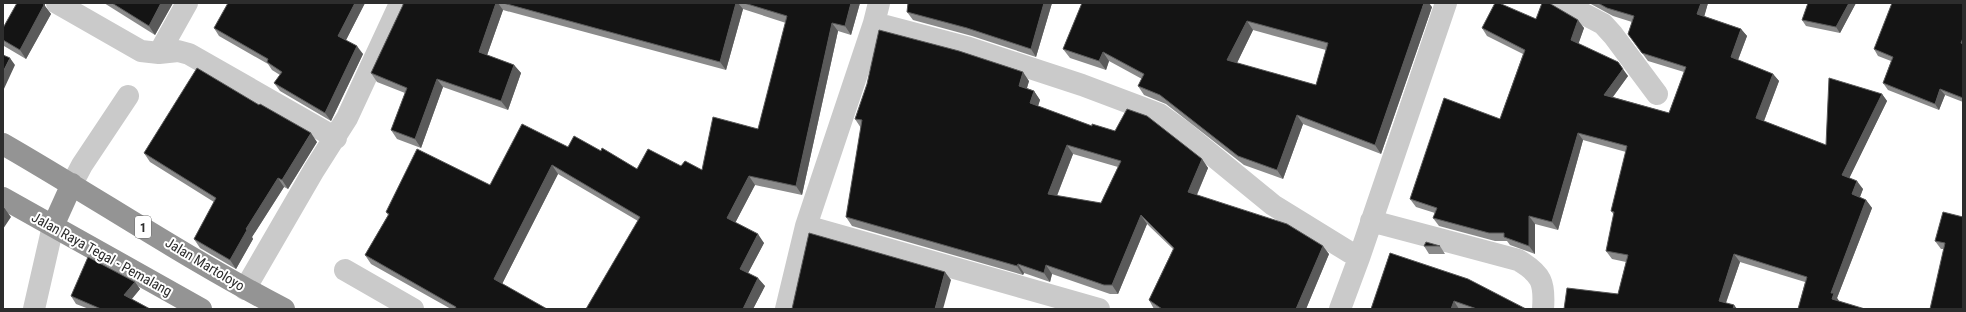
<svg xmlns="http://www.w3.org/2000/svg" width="1966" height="312" font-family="'Roboto Condensed',sans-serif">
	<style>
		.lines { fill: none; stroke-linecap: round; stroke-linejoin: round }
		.minor { stroke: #cacaca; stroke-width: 22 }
		.highway { stroke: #949494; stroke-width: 22 }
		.wall { fill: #8a8a8a; fill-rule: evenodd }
		.shaded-wall { fill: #5a5a5a }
		.building { fill: #141414; stroke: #5a5a5a; fill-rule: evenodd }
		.labels { text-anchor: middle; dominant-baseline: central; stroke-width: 4; stroke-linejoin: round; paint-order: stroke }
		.shield { fill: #fff; stroke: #6c6c6c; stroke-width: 1 }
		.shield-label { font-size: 13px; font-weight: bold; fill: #2d2d2d }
		.street-label { font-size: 14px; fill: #2d2d2d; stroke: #fff }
	</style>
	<rect width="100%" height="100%" fill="#fff"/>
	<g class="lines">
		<path class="minor" d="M57 3 141 51 159 53 178 51 189 54 336 138
			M1563 3 1603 24 1613 35 1657 94
			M874 23 969 48 1082 85 1159 114 1185 133 1273 205 1359 258
			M159 53 187 3
			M72 184 82 165 128 96
			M1371 221 1518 260C1542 274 1545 283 1543 309
			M806 226 1099 309
			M345 270 413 309
			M245 289 314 170 347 118 398 8
			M34 309 53 226
			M786 309 806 226 874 23 879 3
			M1340 309 1359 258 1446 3"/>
		<path class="highway" d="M3 144C97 198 187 259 284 309
			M3 198 201 309
			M53 226 72 184"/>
	</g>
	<path class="wall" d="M45 3V6L51 14 26 59 4 46 3 45V28Z
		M104 3H173L155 35Z
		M365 3 346 40 363 54 331 121 280 91 274 83 280 75 272 70 268 64 219 36 214 28Z
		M403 3H860L851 35 838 31 802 195 755 185 735 223 764 243 748 273 765 286 753 309H586L638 221 558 174 502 284 547 309H451L371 264 365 255 388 215 386 212 490 185 568 147 601 151 637 169 681 166 702 170 758 129 786 23 743 9 726 70 503 10 487 55 514 65 521 73 508 110 443 87 421 148 397 139 391 130 405 93 377 82 371 73 403 5Z
		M908 3H1052L1036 57 972 36 913 20 907 12Z
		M1082 3 1432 7 1381 154 1303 124 1283 179 1244 165 1166 104 1144 95 1138 86 1142 79 1109 61 1106 70 1070 58 1063 49ZM1253 30 1326 50 1316 85 1237 63Z
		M1551 3V4L1584 28 1578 44 1628 76 1613 97 1669 113 1684 72 1648 61 1628 34 1632 22 1613 16 1589 3H1708L1704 16 1741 29 1747 36 1738 60 1773 74 1779 81 1764 121 1826 145 1882 94 1887 101 1849 178 1863 189 1860 197 1866 200 1872 208 1837 298 1839 301 1798 309 1805 282 1740 262 1726 303 1734 305 1737 309H1564L1618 294 1626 262 1612 259 1606 251 1614 215 1611 211 1626 152 1583 140 1558 230 1535 224V254L1510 245 1507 241H1495L1439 226 1433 218 1435 213 1416 207 1410 199 1500 119 1523 54 1487 36 1482 28 1536 19Z
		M1808 3H1856L1840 33 1806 26 1802 20Z
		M1963 3V102L1945 95 1939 110 1888 90 1883 83 1891 61 1878 56 1874 49Z
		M1029 81 1027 88 1034 91 1040 100 1038 106 1092 126 1202 159 1208 168 1197 195 1329 254 1306 309H1154L1149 300 1173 249 1147 224 1118 294H1110L1052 274 1050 282 1024 273 1023 275 852 226 846 217 861 128 855 119ZM1073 154 1118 167 1101 203 1057 196Z
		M317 142 288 189 284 187 252 237 253 239 236 269 200 248 194 239 214 202 150 162 144 153Z
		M1963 217 1943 249H1941L1935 241Z
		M1424 246H1440L1445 254H1429Z
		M1390 253 1526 309H1371Z
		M135 282 140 289 132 299 150 309H89L76 304 71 296Z"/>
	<path class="shaded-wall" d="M42 3H45V6L51 14 26 59 20 50Z
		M161 3H173L155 35 149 26Z
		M355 3H365L344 44 338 36Z
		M496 3H498L503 10 485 61 479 52Z
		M736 3H738L743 9 726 70 720 62Z
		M851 3H860L851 35 845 26Z
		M1044 3H1052L1036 57 1031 49Z
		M1424 3H1429L1432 7 1381 154 1375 145Z
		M1701 3H1708L1703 21 1697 14Z
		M1849 3H1856L1840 33 1836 27Z
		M1578 20 1584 28 1577 48 1571 40Z
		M1247 21 1253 30 1234 69 1227 60Z
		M832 23 838 31 802 195 796 186Z
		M1741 29 1747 36 1736 65 1731 57Z
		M357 46 363 54 331 121 325 113Z
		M1103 52 1109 61 1106 70 1099 61Z
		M10 58 15 65 3 91V72Z
		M514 65 521 73 508 110 501 101Z
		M1623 69 1628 76 1609 102 1604 95Z
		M1023 72 1029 81 1025 94 1019 86Z
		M1773 74 1779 81 1762 126 1756 118Z
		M437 79 443 87 421 148 415 139Z
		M1940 89 1945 95 1939 110 1935 104Z
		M1034 91 1040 100 1036 112 1030 103Z
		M1882 94 1887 101 1847 183 1842 175Z
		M1297 115 1303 124 1283 179 1277 170Z
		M311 133 317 142 288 189 282 180Z
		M1578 133 1583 140 1558 230 1552 222Z
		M1067 145 1073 154 1054 203 1048 194Z
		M1202 159 1208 168 1194 201 1188 192Z
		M552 165 558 174 500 288 494 279Z
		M749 176 755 185 733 227 727 218Z
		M278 178 284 187 252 237 253 239 236 269 230 260 246 229Z
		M1857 181 1863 189 1858 202 1852 194Z
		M1866 200 1872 208 1837 298 1839 301 1832 299 1831 293Z
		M5 209 11 217 3 229V213Z
		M1141 215 1147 224 1118 294 1112 285Z
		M1529 216 1535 224V254L1529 246Z
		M758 234 764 243 746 277 740 269Z
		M1323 246 1329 254 1306 309H1296Z
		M1734 254 1740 262 1724 308 1719 301Z
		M1018 264 1024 273 1023 275 1017 266Z
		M1046 265 1052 274 1050 282 1044 273Z
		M945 272 951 280 943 309H935Z
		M758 278 765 286 753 309H743Z
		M135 282 140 289 129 302 124 295Z
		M1454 301 1459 309H1451Z
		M1734 305 1737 309H1733Z"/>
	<path class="building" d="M17 3H43L44 5 20 50 3 40V28Z
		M112 3H161L149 26Z
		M228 3H355L338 36 357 46 325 113 274 83 282 72 267 62 268 59 214 28Z
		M403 3H496L479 52 514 65 501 101 437 79 415 139 391 130 407 88 371 73 403 5Z
		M503 3H736L720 62Z
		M744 3H851L845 26 832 23 796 186 749 176 727 218 758 234 740 269 758 278 743 309H586L640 217 552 165 494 279 547 309H455L456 307 365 255 389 214 386 212 417 149 490 185 522 124 568 147 574 136 601 151 602 148 637 169 648 149 681 166 685 161 702 170 713 117 758 129 787 16Z
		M908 3H1044L1031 49 967 28 907 12Z
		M1082 3H1424L1375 145 1297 115 1277 170 1238 156 1160 95 1138 86 1144 74 1103 52 1099 61 1063 49ZM1247 21 1328 43 1316 85 1227 60Z
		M1495 3H1499L1536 19 1542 3H1549L1578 20 1571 40 1618 62 1623 69 1604 95 1669 113 1686 67 1642 53 1628 34 1634 16 1607 8 1598 3H1701L1697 14 1741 29 1731 57 1773 74 1756 118 1826 145 1829 78 1882 94 1842 175 1857 181 1852 194 1866 200 1831 293H1834L1832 299 1865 309H1798L1807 277 1734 254 1719 301 1734 305 1733 309H1564L1567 288 1618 294 1628 255 1606 251 1614 212 1611 211 1627 146 1578 133 1552 222 1529 216V246L1504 237V233H1489L1433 218 1437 208 1410 199 1444 98 1500 119 1525 50 1482 28Z
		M1808 3H1849L1836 27 1802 20Z
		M1892 3H1963V38L1961 43 1963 44V98L1940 89 1935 104 1883 83 1893 57 1874 49Z
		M879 30 959 51 1023 72 1019 86 1034 91 1030 103 1092 126V124L1115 131 1127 109 1147 116 1202 159 1188 192 1287 224 1323 246 1296 309H1162L1149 300 1174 248 1141 215 1112 285H1104L1046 265 1044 273 1018 264 1017 266 846 217 862 120 855 119 867 84ZM1067 145 1121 161 1101 203 1048 194Z
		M3 55 10 58 3 72Z
		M197 68 259 105 260 104 311 133 282 180 278 178 246 229 247 230 230 260 194 239 216 198 144 153Z
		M3 208 5 209 3 213Z
		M1943 212 1963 217V309H1930L1945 243 1935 241Z
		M809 233 945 272 935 309H792Z
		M1426 242 1440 246H1424Z
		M1390 253 1468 279 1526 309H1477L1454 301 1451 309H1371Z
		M88 257 135 282 124 295 150 309H101L71 296Z"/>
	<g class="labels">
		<rect class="shield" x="135" y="216" width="16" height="22" rx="3"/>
		<g class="shield-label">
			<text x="143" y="227">1</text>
		</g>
		<g class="street-label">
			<text transform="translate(102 254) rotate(29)">Jalan Raya Tegal - Pemalang</text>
			<text transform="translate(205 264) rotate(31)">Jalan Martoloyo</text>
		</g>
	</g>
	<rect width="1966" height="312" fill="none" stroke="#2d2d2d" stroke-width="8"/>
</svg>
